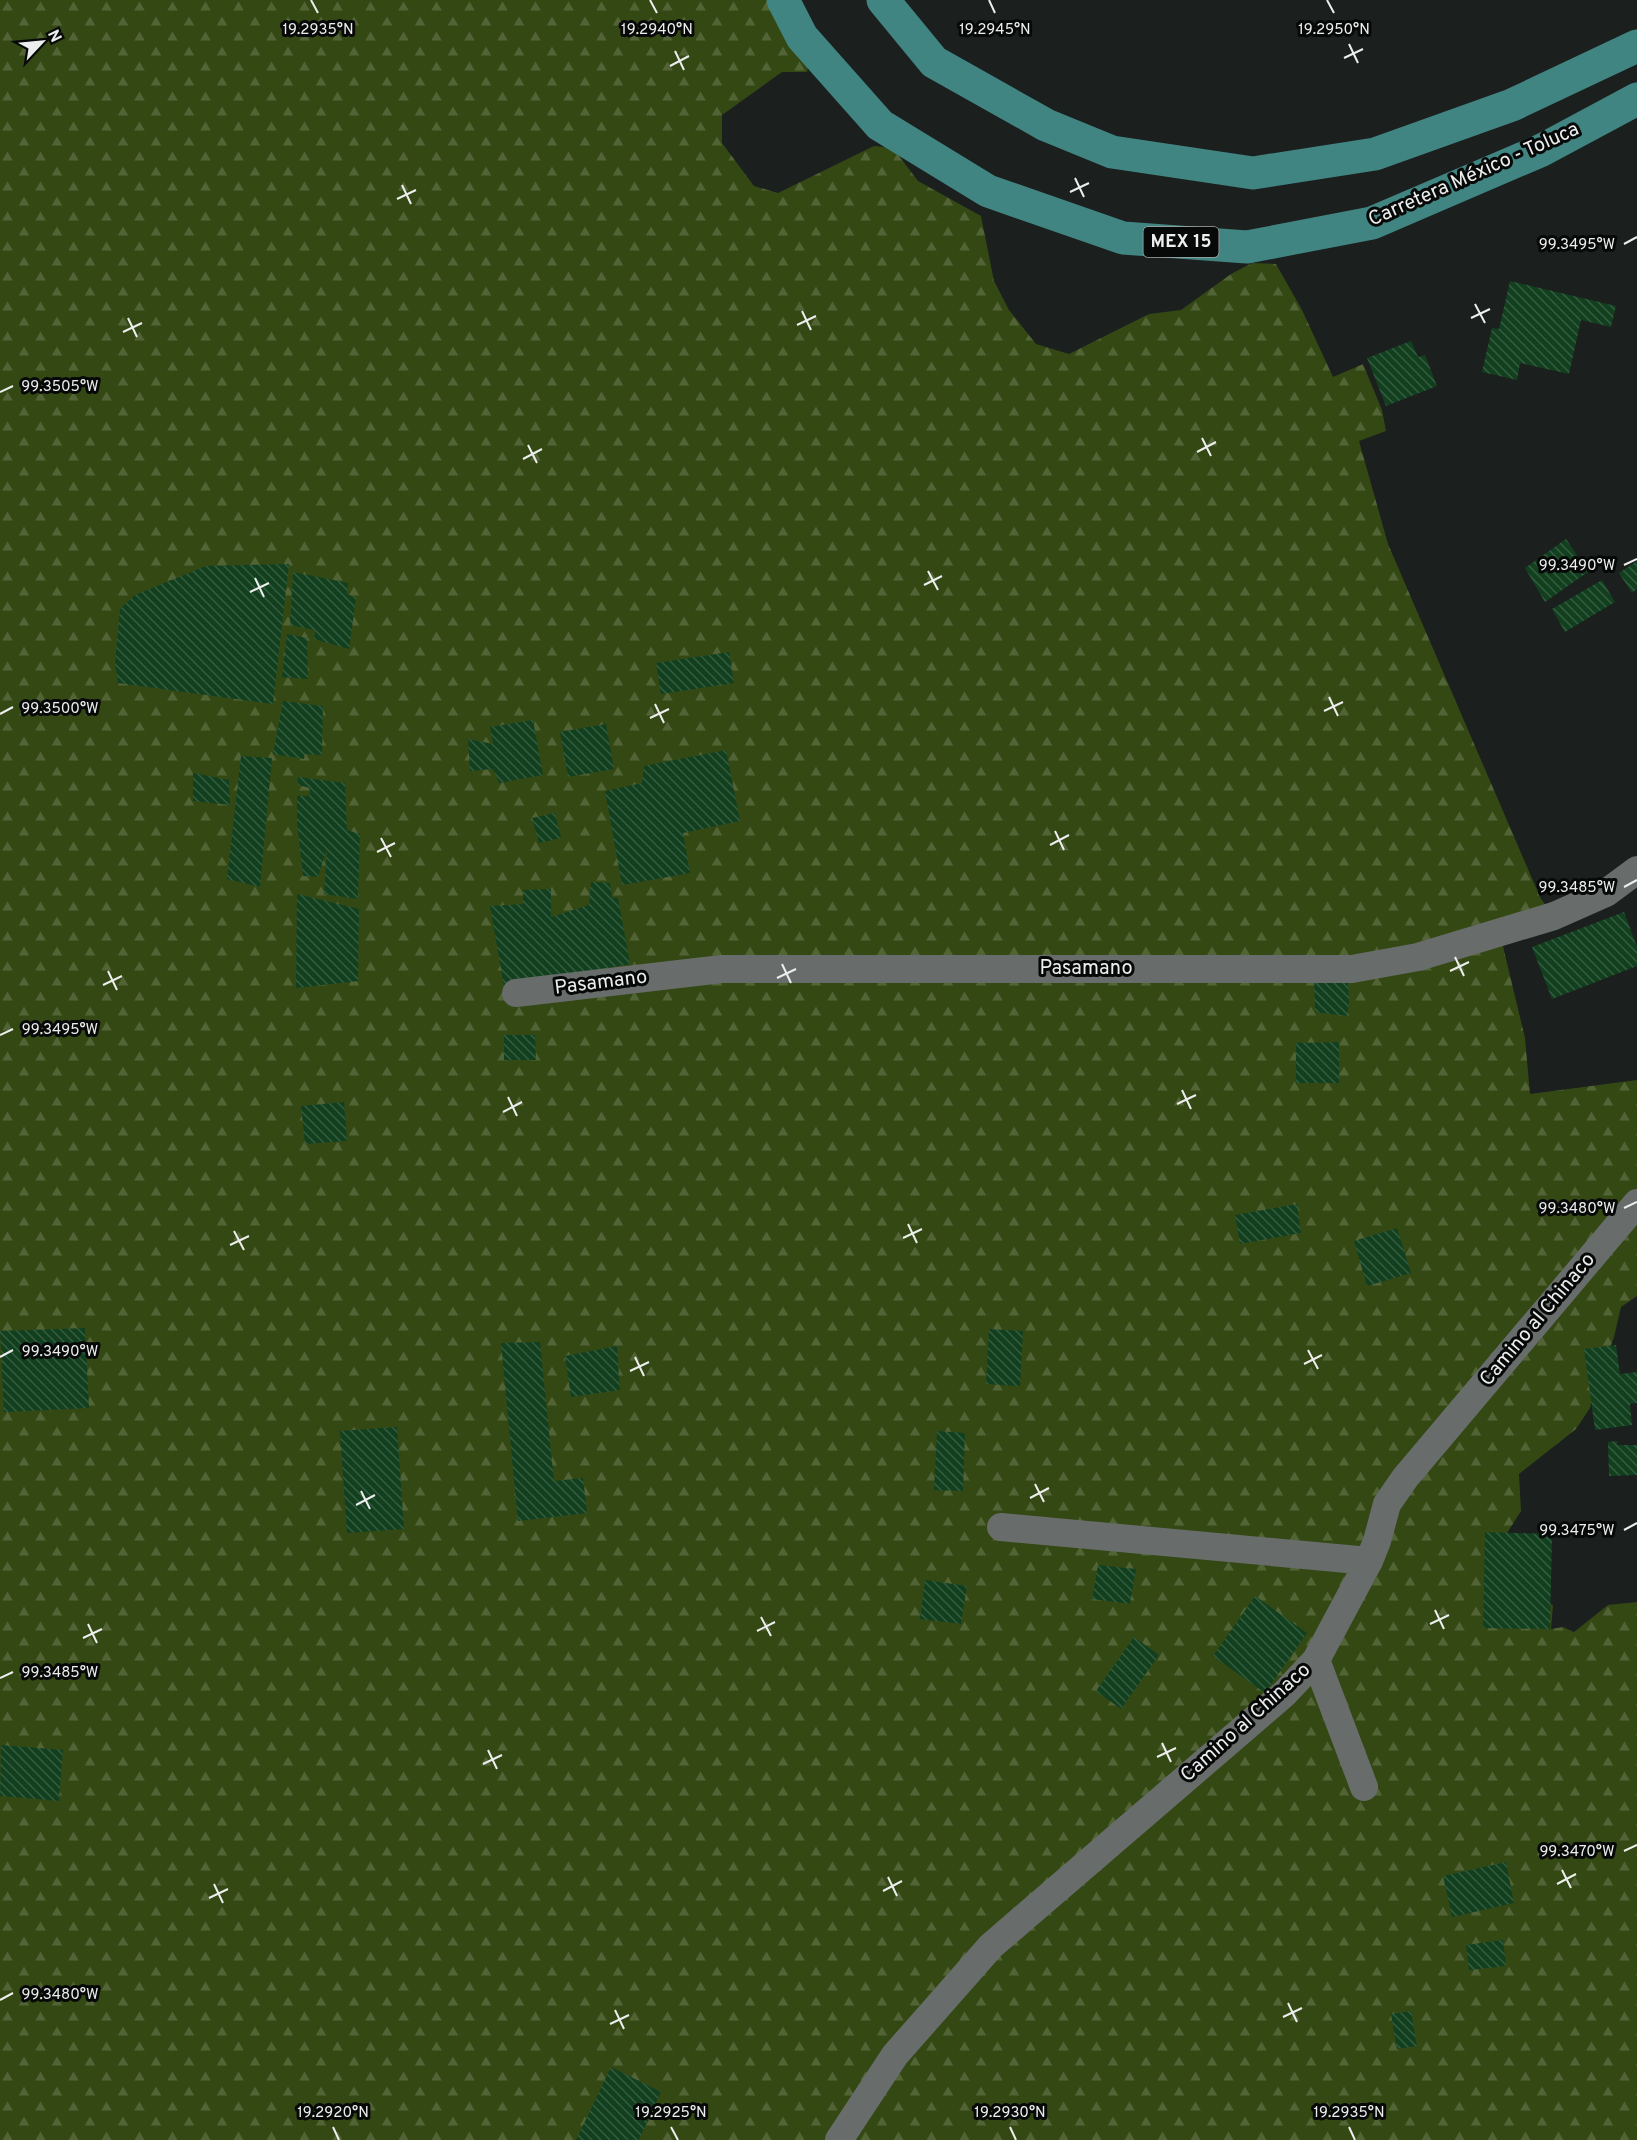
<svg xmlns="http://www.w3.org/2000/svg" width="1637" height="2140" font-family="Overpass,sans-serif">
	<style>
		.forest { fill: url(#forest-firs) }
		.building { fill: url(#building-back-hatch) }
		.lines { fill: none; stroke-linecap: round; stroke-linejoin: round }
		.minor { stroke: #686d6b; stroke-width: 28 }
		.primary { stroke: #418582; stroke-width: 33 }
		.ticks { fill: none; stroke: #eceeed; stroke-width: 2 }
		.labels { text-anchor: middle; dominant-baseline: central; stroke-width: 6; stroke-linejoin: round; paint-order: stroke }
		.shield { fill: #070808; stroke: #a7a9a8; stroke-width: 1.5 }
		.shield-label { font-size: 18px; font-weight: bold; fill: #eceeed }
		.street-label { font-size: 20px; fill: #eceeed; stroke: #070808 }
		.ticks-label { font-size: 15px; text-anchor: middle; fill: #eceeed; stroke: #070808; stroke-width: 6; stroke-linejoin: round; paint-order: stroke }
	</style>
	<defs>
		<pattern id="forest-firs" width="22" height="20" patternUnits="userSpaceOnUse" patternTransform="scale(1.5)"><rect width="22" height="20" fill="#344814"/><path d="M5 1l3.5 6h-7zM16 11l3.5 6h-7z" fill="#526336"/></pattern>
		<pattern id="building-back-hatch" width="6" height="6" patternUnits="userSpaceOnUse" patternTransform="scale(1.5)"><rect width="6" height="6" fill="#12401f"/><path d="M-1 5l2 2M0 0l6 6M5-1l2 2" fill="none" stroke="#355c40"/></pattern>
	</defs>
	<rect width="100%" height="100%" fill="#1b1f1e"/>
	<path class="forest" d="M0 0H767L811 57 807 72H782L722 115V143L754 186 778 193 874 146 893 148 918 181 981 216 994 281 1009 310 1036 344 1069 354 1149 314 1181 310 1231 274 1252 263 1276 264 1302 310 1333 377 1363 364 1382 410 1386 431 1359 441 1388 544 1540 897 1555 920 1501 938 1525 1038 1530 1094 1637 1080V1296L1621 1307 1614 1337 1594 1392 1590 1408 1576 1429 1519 1474 1521 1511 1495 1552 1520 1597 1553 1605 1551 1629 1563 1627 1574 1632 1608 1605 1637 1602V2140H0Z"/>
	<path class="building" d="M1510 281 1616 306 1611 327 1581 320 1569 374 1520 363 1517 380 1482 372 1492 328 1499 329Z
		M1411 341 1418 357 1425 355 1437 386 1386 406 1367 358Z
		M1566 539 1588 572 1545 602 1525 568Z
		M1637 561V589L1632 593 1619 573Z
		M289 564 273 704 118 683 115 663 120 609 135 595 206 566Z
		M293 572 348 583 347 594 356 598 349 649 314 639 315 630 290 625Z
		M1602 580 1615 602 1565 632 1552 609Z
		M287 634 307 638 308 679 282 677Z
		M729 652 734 683 661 694 656 663Z
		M283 701 323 706 322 755 305 754 304 759 273 754Z
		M533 720 543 775 499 783 493 769 470 771 468 739 493 744 490 727Z
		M606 724 614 769 568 777 560 732Z
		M726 750 740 821 683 833 690 873 622 885 605 791 642 783 644 766Z
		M241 756 272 758 260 887 227 879Z
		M193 773 229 780 230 805 193 801Z
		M298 777 345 783 347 830 360 834 358 899 324 894 327 849 318 877 303 876 297 822V796H310V788L298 785Z
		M555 813 561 838 539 843 532 818Z
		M591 882 610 883 612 898 618 897 630 964 504 986 490 906 523 904V890L551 889V917L589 905Z
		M297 894 359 909 358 981 296 988Z
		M1624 912 1637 947V966L1552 999 1532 947Z
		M1314 975 1348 977 1349 1003 1347 1016 1315 1012Z
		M504 1035H535L536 1060H504Z
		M1339 1042V1083H1296V1043Z
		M344 1102 347 1141 305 1144 301 1106Z
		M1297 1204 1301 1233 1240 1244 1235 1215Z
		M1397 1228 1411 1273 1367 1286 1354 1241Z
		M85 1328 89 1408 4 1412 0 1331Z
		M989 1329 1023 1331 1020 1386 986 1384Z
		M540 1342 554 1481 583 1478 587 1513 518 1521 501 1343Z
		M1616 1345 1620 1374 1637 1372V1403L1630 1404 1632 1425 1595 1430 1584 1349Z
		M617 1346 620 1390 571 1397 565 1356Z
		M397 1427 404 1529 347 1533 340 1431Z
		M937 1431 965 1433 963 1491 934 1490Z
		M1618 1441 1617 1445H1637V1475L1609 1476 1608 1442Z
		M1485 1532 1552 1534 1550 1629 1483 1628Z
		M1098 1565 1136 1569 1130 1604 1092 1599Z
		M925 1580 967 1586 961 1624 920 1619Z
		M1255 1596 1307 1633 1265 1693 1213 1656Z
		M1134 1637 1159 1655 1121 1709 1096 1691Z
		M1 1745 63 1750 59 1801 0 1796Z
		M1506 1862 1514 1903 1452 1917 1443 1876Z
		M1503 1940 1506 1966 1469 1970 1466 1945Z
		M1411 2011 1417 2046 1397 2049 1391 2014Z
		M611 2067 661 2092 639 2140H576Z"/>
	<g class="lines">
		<path class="minor" d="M516 993 722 969H1352L1418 957 1554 916 1606 893 1637 870
			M1001 1527 1369 1561
			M1316 1660 1364 1787
			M839 2140 895 2055 991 1946 1284 1694 1316 1660 1369 1561 1377 1541 1387 1504 1405 1478 1637 1203"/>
		<path class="primary" d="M783 0 802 37 880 125 988 191 1123 238 1247 247 1372 223 1542 150 1637 99
			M883 0 934 62 1046 125 1112 152 1253 173 1375 154 1512 105 1637 46"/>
	</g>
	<path class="ticks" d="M311 0 318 13M650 0 657 13M989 0 995 13M1327 0 1334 13M1349 44 1358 63M675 51 684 70M1344 58 1363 49M670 66 689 56M1075 178 1084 197M402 185 411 204M1070 192 1089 183M397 199 416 190M1624 244 1637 237M1475 304 1485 323M802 311 811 330M128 318 137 337M1471 318 1490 309M797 325 816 316M123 332 142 323M0 392 13 386M1202 438 1211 456M528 445 537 463M1197 452 1216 442M523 459 542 449M1624 565 1637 559M928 571 938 590M255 578 264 597M924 585 942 576M250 592 269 583M1329 697 1338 716M655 704 664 723M1324 711 1343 702M0 714 13 707M650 718 669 709M1055 831 1064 850M381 838 391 857M1050 845 1069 835M377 852 395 843M1624 887 1637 880M1455 957 1464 976M782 964 791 983M108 971 117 990M1450 971 1469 962M777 978 796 969M103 985 122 976M0 1035 13 1029M1182 1090 1191 1109M508 1097 517 1116M1177 1104 1196 1095M503 1112 522 1102M1624 1208 1637 1202M908 1224 917 1243M234 1231 244 1250M903 1238 922 1229M230 1245 249 1236M1308 1350 1318 1369M0 1357 13 1350M635 1357 644 1376M1304 1364 1322 1355M630 1371 649 1362M1035 1484 1044 1502M361 1491 370 1509M1030 1498 1049 1488M356 1505 375 1495M1624 1530 1637 1523M1435 1610 1444 1629M761 1617 771 1636M88 1624 97 1643M1430 1624 1449 1615M757 1631 775 1622M83 1638 102 1629M0 1678 13 1672M1162 1743 1171 1762M488 1750 497 1769M1157 1757 1176 1748M483 1764 502 1755M1624 1851 1637 1845M1562 1870 1571 1888M888 1877 897 1896M214 1884 223 1903M1557 1884 1576 1874M883 1891 902 1881M209 1898 228 1889M0 2000 13 1993M1288 2003 1297 2022M615 2010 624 2029M1283 2017 1302 2008M610 2024 629 2015M333 2127 339 2140M671 2127 678 2140M1010 2127 1016 2140M1349 2127 1355 2140"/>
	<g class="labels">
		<rect class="shield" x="1143.5" y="227" width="75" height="30" rx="4.5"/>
		<g class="shield-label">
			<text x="1181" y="242">MEX 15</text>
		</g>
		<g class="street-label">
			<text transform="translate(1474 175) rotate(-24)">Carretera México - Toluca</text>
			<text x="1086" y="969">Pasamano</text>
			<text transform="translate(601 983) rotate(-7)">Pasamano</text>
			<text transform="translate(1538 1320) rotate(-50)">Camino al Chinaco</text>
			<text transform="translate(1246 1723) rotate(-42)">Camino al Chinaco</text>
		</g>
	</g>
	<g class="ticks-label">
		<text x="318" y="34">19.2935°N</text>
		<text x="657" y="34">19.2940°N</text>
		<text x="995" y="34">19.2945°N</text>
		<text x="1334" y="34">19.2950°N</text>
		<text x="1577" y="249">99.3495°W</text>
		<text x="60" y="391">99.3505°W</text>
		<text x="1577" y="570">99.3490°W</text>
		<text x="60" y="713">99.3500°W</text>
		<text x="1577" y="892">99.3485°W</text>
		<text x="60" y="1034">99.3495°W</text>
		<text x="1577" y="1213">99.3480°W</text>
		<text x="60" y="1356">99.3490°W</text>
		<text x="1577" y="1535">99.3475°W</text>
		<text x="60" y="1677">99.3485°W</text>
		<text x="1577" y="1856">99.3470°W</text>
		<text x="60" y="1999">99.3480°W</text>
		<text x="333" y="2117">19.2920°N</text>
		<text x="671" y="2117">19.2925°N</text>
		<text x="1010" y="2117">19.2930°N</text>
		<text x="1349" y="2117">19.2935°N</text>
	</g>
	<g transform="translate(42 42) rotate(64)" stroke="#070808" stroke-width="4.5" paint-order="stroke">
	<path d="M0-4.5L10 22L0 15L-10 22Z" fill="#eceeed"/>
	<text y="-9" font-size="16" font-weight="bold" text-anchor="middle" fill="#eceeed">N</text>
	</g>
</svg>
